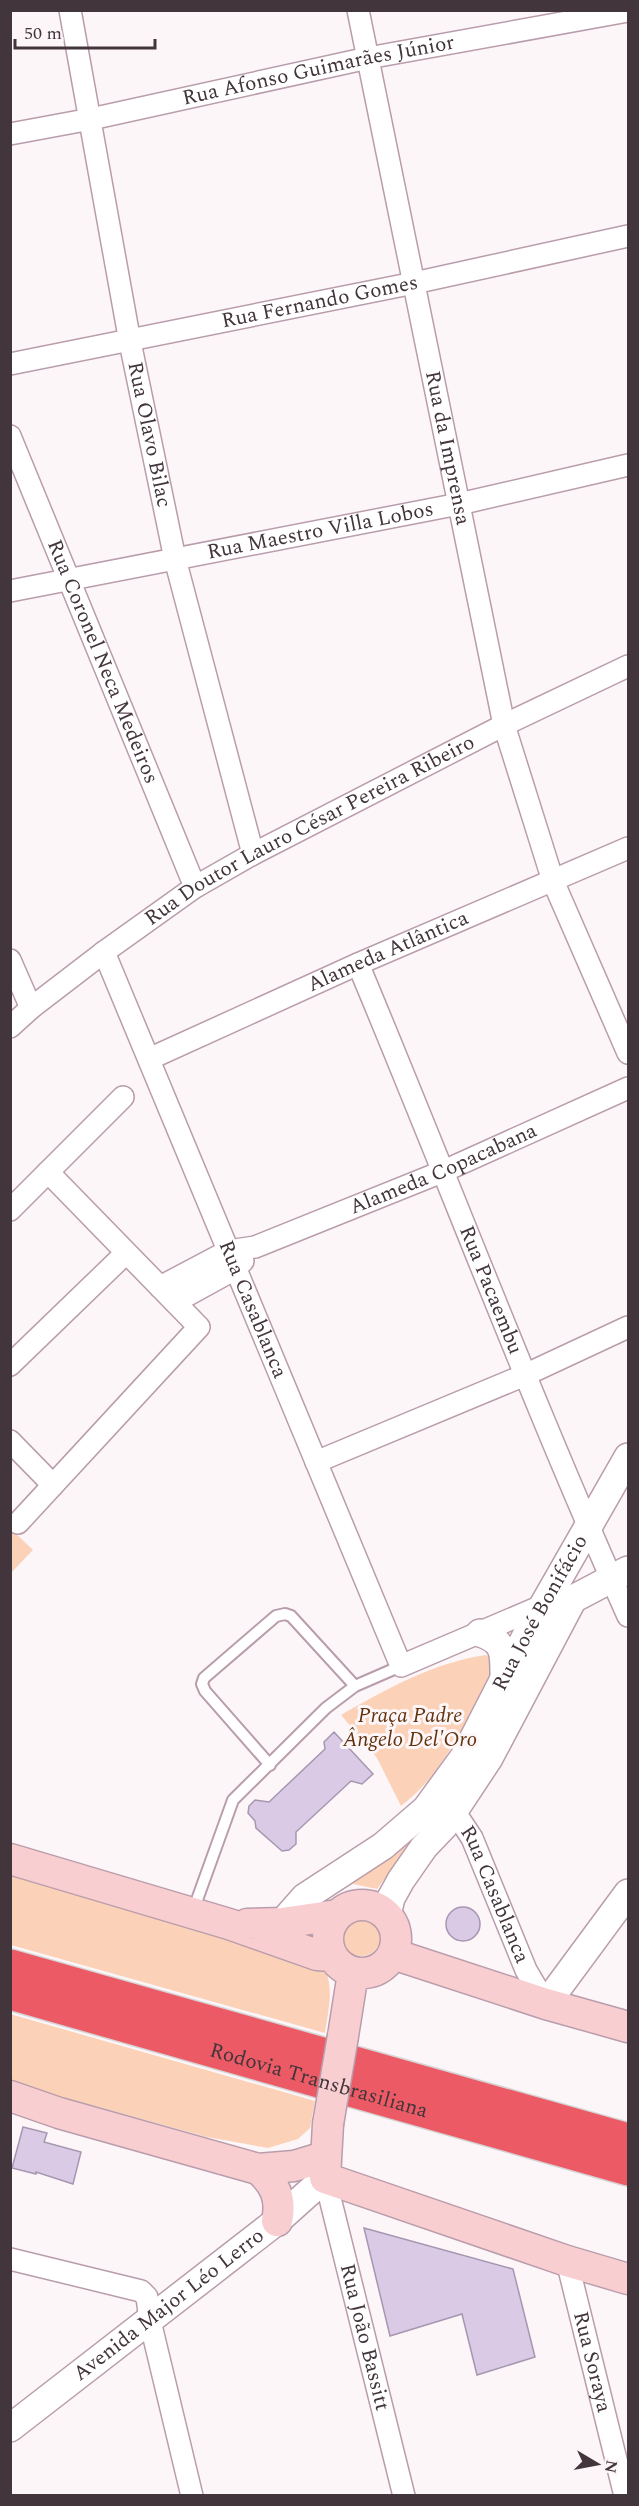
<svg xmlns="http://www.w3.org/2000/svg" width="639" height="2506" font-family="Spectral,serif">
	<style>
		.green { fill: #fbd2b8 }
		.building { fill: #dacae5; stroke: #a697b1; stroke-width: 1.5 }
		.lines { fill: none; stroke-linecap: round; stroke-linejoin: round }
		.service-casing { stroke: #ba9dac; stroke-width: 14 }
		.minor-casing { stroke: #ba9dac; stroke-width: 24 }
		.tertiary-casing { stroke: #ba9dac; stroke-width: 30 }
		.secondary-casing { stroke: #ba9dac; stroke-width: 33 }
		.motorway-casing { stroke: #d5d3d4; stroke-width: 36 }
		.service { stroke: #fff; stroke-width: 10 }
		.minor { stroke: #fff; stroke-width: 21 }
		.tertiary { stroke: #fff; stroke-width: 27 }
		.secondary { stroke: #f9ced1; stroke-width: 30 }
		.motorway { stroke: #ec5b65; stroke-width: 33 }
		.secondary-bridge-casing { stroke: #ba9dac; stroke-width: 33; stroke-linecap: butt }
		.secondary-bridge { stroke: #f9ced1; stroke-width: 30 }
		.labels { text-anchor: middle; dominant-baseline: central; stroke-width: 6; stroke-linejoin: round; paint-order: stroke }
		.street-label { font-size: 21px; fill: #42353c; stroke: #fcf6f9 }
		.park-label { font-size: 21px; font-style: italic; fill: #62320c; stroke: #fcf6f9 }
	</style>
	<rect width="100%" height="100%" fill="#fcf6f9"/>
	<path class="green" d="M10 1528 33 1550 11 1573H10Z
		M486 1655 492 1659 491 1672C466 1720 445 1773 401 1806L377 1758 341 1715C386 1689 435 1662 486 1655Z
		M411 1838 414 1843 409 1845 377 1889 353 1884 363 1869Z
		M10 1869 321 1963C336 1983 328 2010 325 2033L11 1945Z
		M341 1936a20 20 0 1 1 40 0a20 20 0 1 1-40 0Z
		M10 2014 315 2101 310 2128 298 2139 268 2148 207 2137 95 2106 28 2091 27 2086 11 2082Z"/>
	<path class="building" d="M334 1732 373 1774 362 1784 351 1781 296 1832V1844L289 1850 282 1851 256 1828 255 1821 248 1813 249 1806 255 1800 269 1802 325 1749 324 1742Z
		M446 1924a17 17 0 1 1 34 0a17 17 0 1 1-34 0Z
		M23 2127 47 2133 44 2142 81 2152 73 2184 36 2172V2174L12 2168Z
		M364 2228 513 2269 535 2357 477 2375 462 2314 390 2336Z"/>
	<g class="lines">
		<g class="service-casing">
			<path id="service" d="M270 1765 205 1691 202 1684 204 1678 276 1616 285 1614 291 1616 355 1686
				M193 1911 233 1800 326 1708 355 1686 401 1666"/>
		</g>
		<g class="minor-casing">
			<g id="minor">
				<path id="s1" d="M70 10 130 342 175 559 253 854"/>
				<path id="s2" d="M358 10 504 725 553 881 628 1053"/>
				<path id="s3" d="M10 134 91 119 368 58 628 11"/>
				<path id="s4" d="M10 364 414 283 628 236"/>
				<path id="s5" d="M10 436 195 887"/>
				<path id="s6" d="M10 591 459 504 628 465"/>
				<path id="s7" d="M104 952 401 1666 544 1605"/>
				<path d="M10 960 31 1008"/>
				<path id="s8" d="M358 964C449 1181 532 1402 628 1616"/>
				<path id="s9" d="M10 1027 31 1008 104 952 195 887 253 854 504 725 628 666"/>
				<path id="s10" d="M149 1059 358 964 628 848"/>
				<path d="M10 1210 123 1097"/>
				<path id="s11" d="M160 1287 228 1251 255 1247 444 1171 628 1088"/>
				<path d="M175 1302 235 1269 243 1261"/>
				<path d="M10 1365 126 1253"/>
				<path d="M10 1441 53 1485"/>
				<path d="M316 1462 525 1375 628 1327"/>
				<path d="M18 1523 199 1327 48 1172"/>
				<path id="s12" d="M438 1812 460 1820 472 1838 526 1970 546 2004"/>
				<path id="s13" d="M325 2178 404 2496"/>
				<path d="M10 2259 141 2291 147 2297 150 2321 192 2496"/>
				<path id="s14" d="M567 2261 625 2496"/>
			</g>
		</g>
		<g class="tertiary-casing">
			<g id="tertiary">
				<path d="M480 1633C506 1641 504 1655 504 1679"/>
				<path d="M387 1915 391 1898 401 1880 424 1847 444 1826 489 1758 573 1599 628 1570"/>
				<path id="s15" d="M282 1923 305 1897 383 1846 426 1809 464 1757 528 1632 628 1457"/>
				<path d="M546 2004 628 1893"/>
				<path id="s16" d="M10 2428 277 2221 325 2178"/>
			</g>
		</g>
		<g class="secondary-casing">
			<path id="secondary" d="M10 1859 229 1924 317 1955 332 1956
				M328 1939a34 34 0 1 1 68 0a34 34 0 1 1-68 0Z
				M247 1924 282 1923 337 1915
				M393 1954 546 2004 628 2027
				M343 2036 353 1973
				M10 2096 59 2113 258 2169 294 2166 324 2157
				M328 2124 325 2178 567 2261 628 2279
				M258 2169C275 2183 282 2199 277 2221"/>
		</g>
		<g class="motorway-casing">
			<g id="motorway">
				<path d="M10 1966 628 2140"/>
				<path id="s17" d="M10 1993 628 2169"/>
			</g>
		</g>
		<use href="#service" class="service"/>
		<use href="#minor" class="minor"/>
		<use href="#tertiary" class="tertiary"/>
		<use href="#secondary" class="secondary"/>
		<use href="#motorway" class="motorway"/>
		<g class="secondary-bridge-casing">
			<path id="secondary-bridge" d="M328 2124 343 2036"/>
		</g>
		<use href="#secondary-bridge" class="secondary-bridge"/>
	</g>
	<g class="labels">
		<g class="street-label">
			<text stroke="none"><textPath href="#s3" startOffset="315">Rua Afonso Guimarães Júnior</textPath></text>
			<text stroke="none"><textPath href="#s4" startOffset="316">Rua Fernando Gomes</textPath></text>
			<text stroke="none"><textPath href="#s1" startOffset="432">Rua Olavo Bilac</textPath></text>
			<text stroke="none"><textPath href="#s2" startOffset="447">Rua da Imprensa</textPath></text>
			<text stroke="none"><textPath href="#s6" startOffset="316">Rua Maestro Villa Lobos</textPath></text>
			<text stroke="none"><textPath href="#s5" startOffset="244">Rua Coronel Neca Medeiros</textPath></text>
			<text stroke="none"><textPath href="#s9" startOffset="360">Rua Doutor Lauro César Pereira Ribeiro</textPath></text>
			<text stroke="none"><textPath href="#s10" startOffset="262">Alameda Atlântica</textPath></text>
			<text stroke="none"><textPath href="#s11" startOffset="308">Alameda Copacabana</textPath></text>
			<text stroke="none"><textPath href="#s8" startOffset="352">Rua Pacaembu</textPath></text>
			<text stroke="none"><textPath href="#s7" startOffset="387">Rua Casablanca</textPath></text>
			<text stroke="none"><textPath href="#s15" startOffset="412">Rua José Bonifácio</textPath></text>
			<text stroke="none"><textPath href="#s12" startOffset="106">Rua Casablanca</textPath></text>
			<text stroke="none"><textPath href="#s17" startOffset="321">Rodovia Transbrasiliana</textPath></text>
			<text stroke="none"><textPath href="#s16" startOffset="201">Avenida Major Léo Lerro</textPath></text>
			<text stroke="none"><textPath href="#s13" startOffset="164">Rua João Bassitt</textPath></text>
			<text stroke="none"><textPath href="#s14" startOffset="104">Rua Soraya</textPath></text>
		</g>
		<g class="park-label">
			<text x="410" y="1716">Praça Padre<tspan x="410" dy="24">Ângelo Del'Oro</tspan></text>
		</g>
	</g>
	<rect width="639" height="2506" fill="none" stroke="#42353c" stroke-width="24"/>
	<g transform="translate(597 2464) rotate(100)" stroke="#fcf6f9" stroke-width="4.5" paint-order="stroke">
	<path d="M0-4.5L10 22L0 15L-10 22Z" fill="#42353c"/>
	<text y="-9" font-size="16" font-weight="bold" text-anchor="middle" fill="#42353c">N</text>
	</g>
	<path d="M15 39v9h140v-9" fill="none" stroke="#42353c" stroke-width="3"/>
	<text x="24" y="39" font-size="18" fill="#42353c" stroke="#fcf6f9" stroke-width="4.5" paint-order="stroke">50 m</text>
</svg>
